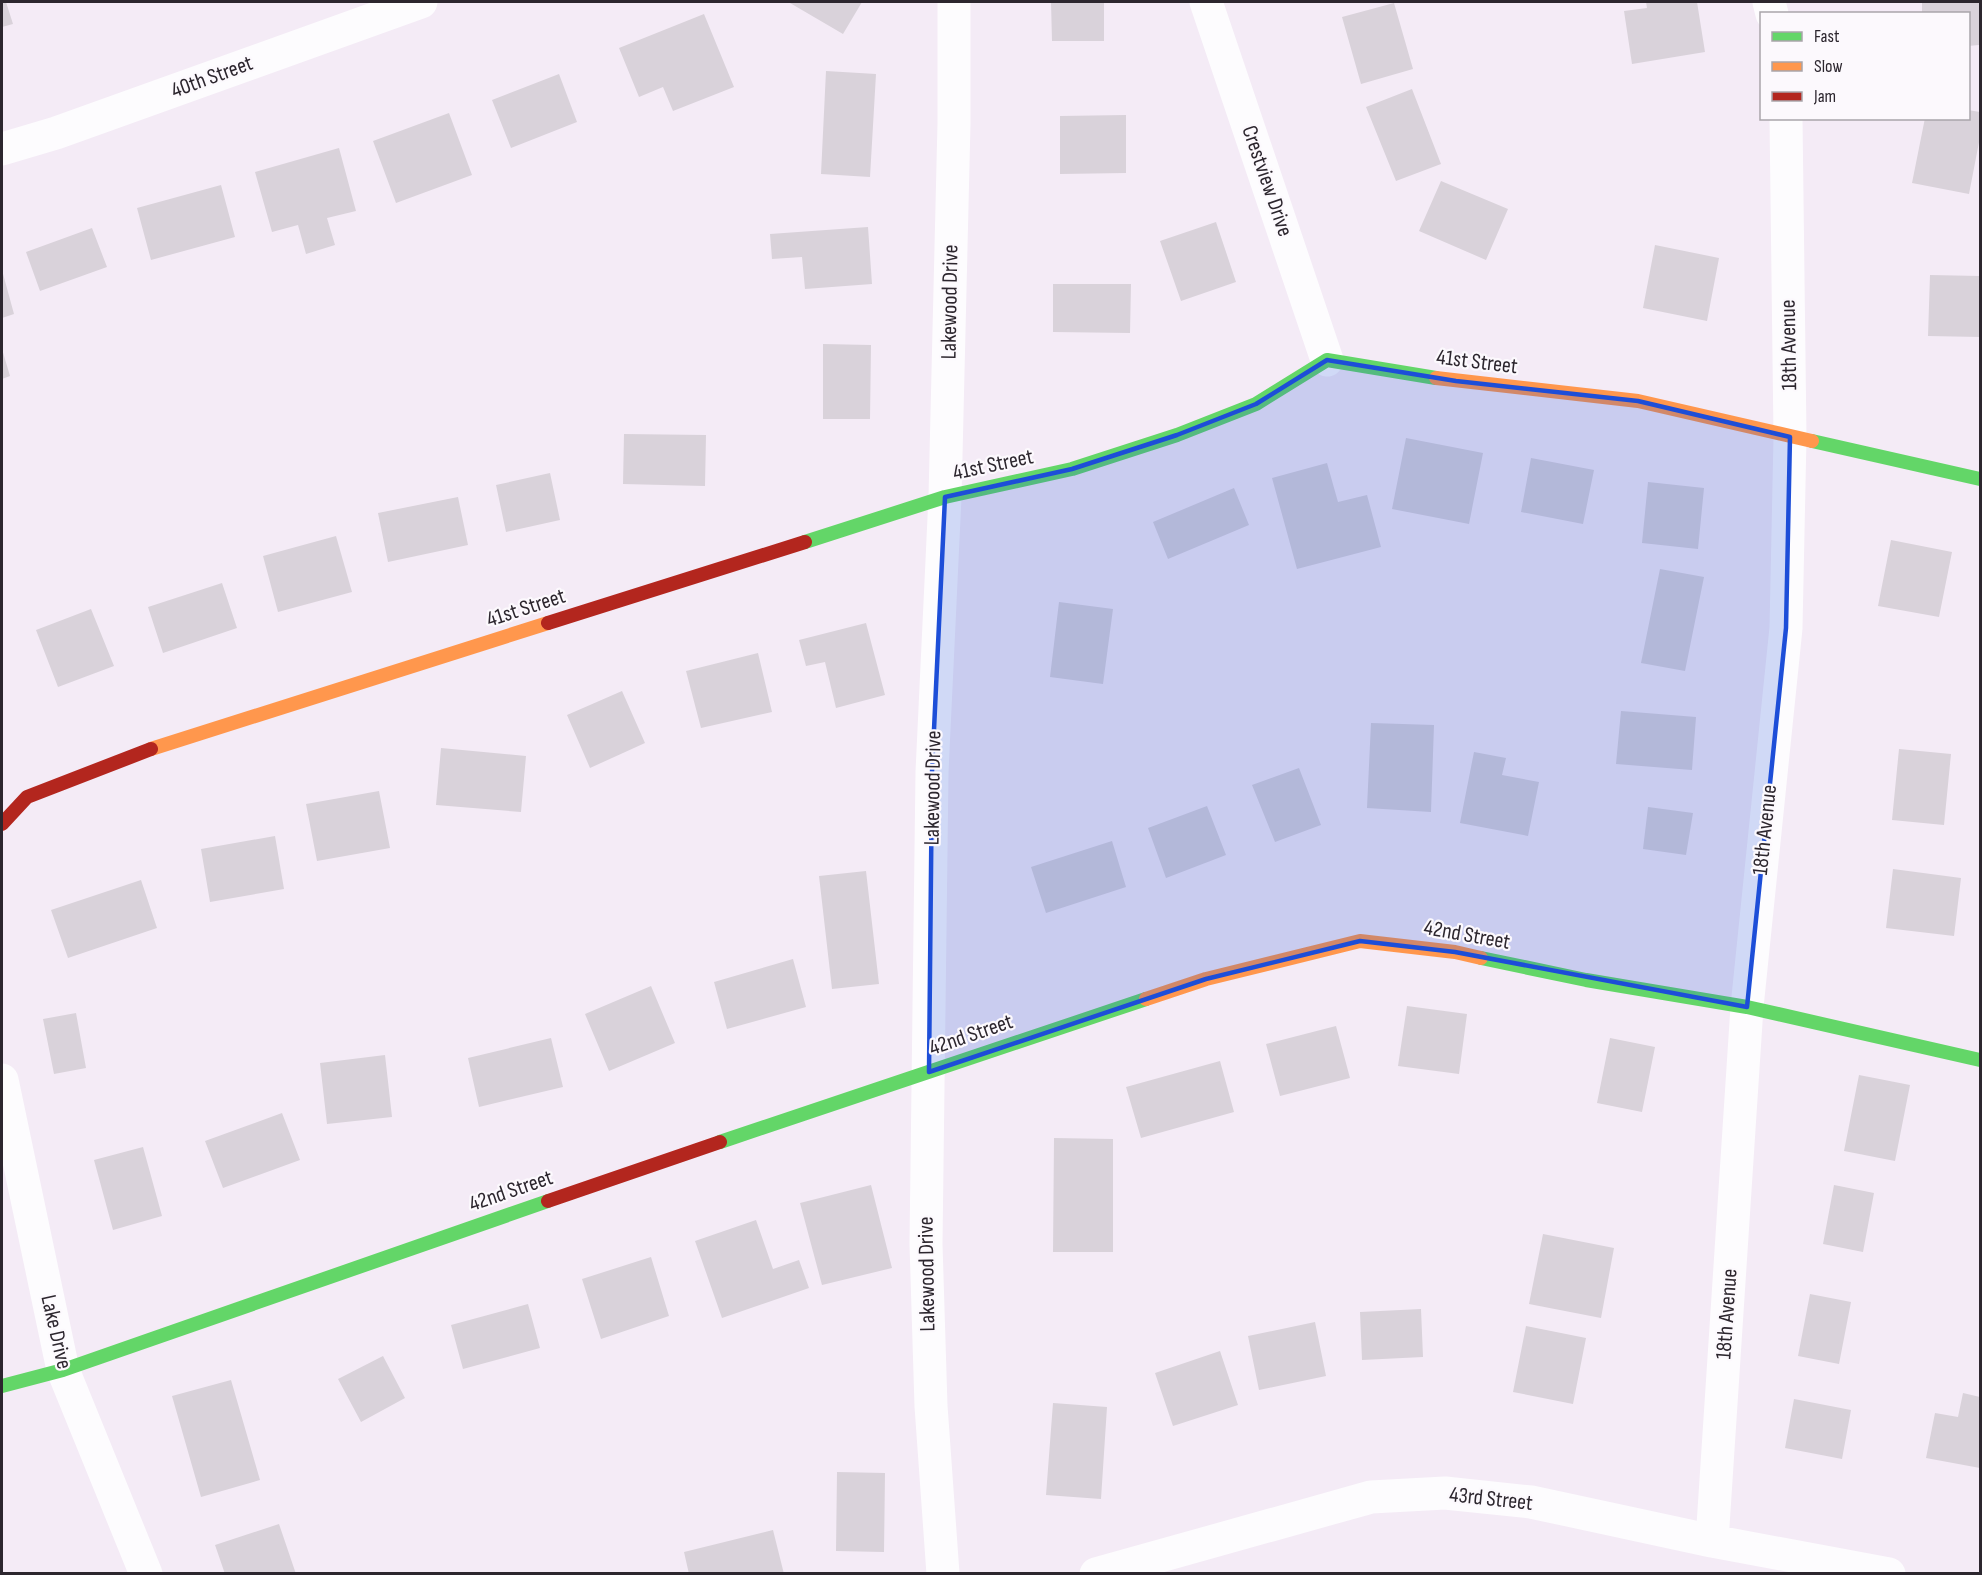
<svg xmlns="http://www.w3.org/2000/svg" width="1982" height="1575" font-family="'Sofia Sans Condensed',sans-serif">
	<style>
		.building { fill: #d9d2da }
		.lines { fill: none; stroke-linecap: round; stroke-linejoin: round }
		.street { stroke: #fdfcfe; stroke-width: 33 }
		.fast { stroke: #63d668; stroke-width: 14 }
		.slow { stroke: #ff974d; stroke-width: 14 }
		.jam { stroke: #b3261e; stroke-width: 14 }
		.marked { fill: #1d4ed8; fill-opacity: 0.2; stroke: #1d4ed8; stroke-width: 4.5; stroke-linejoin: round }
		.labels { text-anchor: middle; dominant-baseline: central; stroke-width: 4.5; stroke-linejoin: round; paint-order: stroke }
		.street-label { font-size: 22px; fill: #2c262e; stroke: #fcf9fd }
	</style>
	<rect width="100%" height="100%" fill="#f4ebf6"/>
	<path class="building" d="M2 2H6L13 24 2 27Z
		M791 2H862L843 34 790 3Z
		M1051 2H1104V41H1052Z
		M1646 2H1697L1705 52 1632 64 1624 11 1647 8Z
		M1922 2H1979V45L1968 46V14H1922Z
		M1394 3 1413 69 1361 84 1342 17Z
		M704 14 734 87 673 111 663 87 639 97 619 48Z
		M826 71 876 74 870 177 821 174Z
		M559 74 577 122 511 148 492 100Z
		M1412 89 1441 164 1396 181 1366 107Z
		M1968 110 1980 112V137L1969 194 1912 183 1925 118H1968Z
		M449 113 472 175 396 203 373 141Z
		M1126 115V173L1060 174V116Z
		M339 148 356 211 327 218 335 245 306 254 298 225 272 232 255 172Z
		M1441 181 1508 209 1486 260 1419 231Z
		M221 185 235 237 151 260 137 208Z
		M1216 222 1236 282 1181 301 1160 241Z
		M868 227 872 284 805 289 802 257 772 259 770 234Z
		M92 228 107 267 40 291 26 252Z
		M1655 245 1719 258 1707 321 1643 308Z
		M2 270 14 314 2 318Z
		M1930 275 1980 276V337L1928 336Z
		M1053 284H1131L1130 333 1053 332Z
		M823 344 871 345 870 419H823Z
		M2 349 10 376 2 379Z
		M624 434 706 435 705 486 623 484Z
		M1406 438 1483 453 1469 524 1392 509Z
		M1531 458 1594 470 1583 524 1521 512Z
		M1327 463 1338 502 1367 495 1381 547 1297 569 1272 478Z
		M550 473 560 520 506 532 496 485Z
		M1648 482 1704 488 1698 549 1642 543Z
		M1234 488 1249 525 1168 559 1153 522Z
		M458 497 468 545 388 562 378 513Z
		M336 536 352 592 278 612 263 556Z
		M1891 540 1952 552 1939 617 1878 606Z
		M1660 569 1704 577 1685 671 1641 663Z
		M222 583 237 628 163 653 148 607Z
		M1059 602 1113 609 1103 684 1050 677Z
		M91 609 114 666 58 687 36 630Z
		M866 623 885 695 836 708 825 662 806 666 799 640Z
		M758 653 772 712 701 728 686 671Z
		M622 691 645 743 590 768 567 715Z
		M1621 711 1696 717 1692 770 1616 764Z
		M1371 723 1434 725 1431 812 1367 808Z
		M441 748 526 756 521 812 436 805Z
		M1899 749 1951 754 1944 825 1892 820Z
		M1474 752 1506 758 1502 775 1539 782 1528 836 1460 823Z
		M1299 768 1321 825 1275 842 1252 785Z
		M379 791 390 848 317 861 306 804Z
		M1207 806 1226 855 1166 878 1148 828Z
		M1648 807 1693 813 1686 855 1643 849Z
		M275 836 284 889 210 902 201 849Z
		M1112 841 1126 887 1046 913 1031 867Z
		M1893 869 1961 878 1954 936 1886 928Z
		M866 871 879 984 832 989 819 876Z
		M141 880 157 928 68 958 51 910Z
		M793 959 806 1007 727 1029 714 982Z
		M651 986 675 1043 609 1071 585 1014Z
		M1407 1006 1467 1014 1459 1074 1398 1066Z
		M76 1013 86 1068 54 1074 43 1019Z
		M1336 1026 1350 1078 1280 1096 1266 1044Z
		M551 1038 563 1087 479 1107 468 1058Z
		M1610 1038 1655 1047 1642 1112 1597 1103Z
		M385 1055 392 1117 327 1124 320 1063Z
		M1220 1061 1234 1112 1141 1138 1126 1087Z
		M1859 1075 1910 1085 1895 1161 1844 1151Z
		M282 1113 300 1160 223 1188 205 1141Z
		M1054 1138 1113 1139V1252H1053Z
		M143 1147 162 1216 113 1230 94 1160Z
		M871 1185 892 1268 822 1285 800 1203Z
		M1834 1185 1874 1193 1863 1252 1823 1244Z
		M756 1220 773 1269 799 1260 809 1288 722 1318 695 1241Z
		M1543 1234 1614 1248 1601 1318 1529 1304Z
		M651 1257 669 1316 601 1339 582 1279Z
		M1810 1294 1851 1302 1839 1364 1798 1356Z
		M528 1304 540 1348 463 1369 451 1325Z
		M1421 1309 1423 1357 1362 1360 1360 1312Z
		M1315 1322 1326 1376 1259 1390 1248 1336Z
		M1526 1326 1586 1338 1573 1404 1513 1392Z
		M1220 1351 1238 1405 1173 1426 1155 1373Z
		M383 1356 405 1398 361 1422 338 1379Z
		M231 1380 260 1480 201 1497 172 1396Z
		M1963 1393 1980 1397V1468L1926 1458 1935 1413 1958 1417Z
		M1794 1399 1851 1410 1842 1459 1785 1448Z
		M1053 1403 1107 1407 1101 1499 1046 1495Z
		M837 1472 885 1473 884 1552 836 1551Z
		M279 1524 296 1574H225L215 1545Z
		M773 1530 784 1574H689L684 1552Z"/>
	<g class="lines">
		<path class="street" d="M1206 2 1327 360
			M1769 2 1772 14
			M2 149 56 133 421 2
			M2 1080 63 1370 146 1574
			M1712 1541 1747 1007 1786 628 1790 437 1786 118
			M943 1574 931 1406 926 1244 932 772 945 497 954 123V2
			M1096 1574 1371 1497 1445 1493 1531 1502 1712 1541 1889 1574"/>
		<path class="fast" d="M1812 441 1980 479
			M805 542 945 497 1072 469 1177 435 1256 404 1327 360 1436 378
			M1481 958 1586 980 1747 1007 1980 1060
			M720 1142 1146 999
			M2 1386 63 1370 548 1201"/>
		<path class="slow" d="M1436 378 1638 401 1812 441
			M151 749 548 623
			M1146 999 1206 979 1360 941 1455 952 1481 958"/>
		<path class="jam" d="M548 623 805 542
			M2 824 27 797 151 749
			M548 1201 720 1142"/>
	</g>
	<path class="marked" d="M1327 360 1456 381 1638 401 1790 437 1786 628 1747 1007 1455 952 1360 941 1206 979 929 1072 932 772 945 497 1072 469 1177 435 1256 404Z"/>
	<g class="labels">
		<g class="street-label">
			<text transform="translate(212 77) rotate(-20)">40th Street</text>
			<text transform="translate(1267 181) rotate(71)">Crestview Drive</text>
			<text transform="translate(950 302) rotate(-89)">Lakewood Drive</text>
			<text transform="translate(1789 345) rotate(-91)">18th Avenue</text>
			<text transform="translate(1477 362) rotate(7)">41st Street</text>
			<text transform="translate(993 465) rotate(-12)">41st Street</text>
			<text transform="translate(526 608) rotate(-18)">41st Street</text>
			<text transform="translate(933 788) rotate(-89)">Lakewood Drive</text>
			<text transform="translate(1765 830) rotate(-84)">18th Avenue</text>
			<text transform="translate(1467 935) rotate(10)">42nd Street</text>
			<text transform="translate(971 1035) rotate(-19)">42nd Street</text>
			<text transform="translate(511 1191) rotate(-19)">42nd Street</text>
			<text transform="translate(927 1274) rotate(-91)">Lakewood Drive</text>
			<text transform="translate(1727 1314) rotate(-86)">18th Avenue</text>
			<text transform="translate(56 1332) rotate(77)">Lake Drive</text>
			<text transform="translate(1491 1499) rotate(6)">43rd Street</text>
		</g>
	</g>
	<rect width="1982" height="1575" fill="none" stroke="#2c262e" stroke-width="6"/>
	<rect x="1760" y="12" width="210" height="108" fill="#fcf9fd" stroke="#a9a5aa" stroke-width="1.5"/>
	<rect x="1772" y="32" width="30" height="9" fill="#63d668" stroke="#a9a5aa" stroke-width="1.5"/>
	<text x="1814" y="42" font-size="18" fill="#2c262e">Fast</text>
	<rect x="1772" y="62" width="30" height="9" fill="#ff974d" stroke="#a9a5aa" stroke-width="1.5"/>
	<text x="1814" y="72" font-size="18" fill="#2c262e">Slow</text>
	<rect x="1772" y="92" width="30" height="9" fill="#b3261e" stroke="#a9a5aa" stroke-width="1.5"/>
	<text x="1814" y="102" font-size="18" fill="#2c262e">Jam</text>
</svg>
